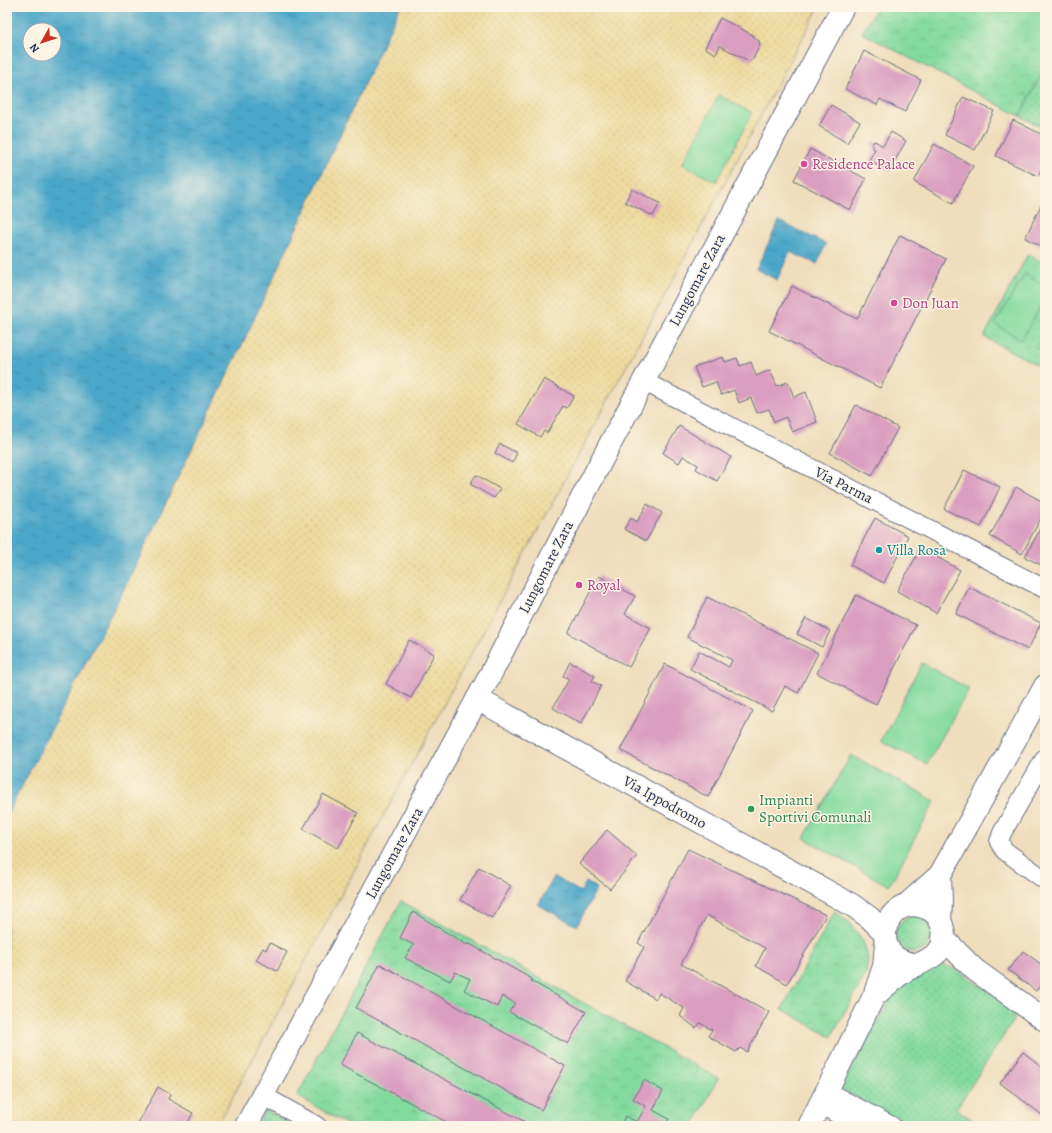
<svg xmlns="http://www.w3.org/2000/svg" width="1052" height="1133" font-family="Alegreya,serif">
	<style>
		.grass { fill: url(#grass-dots); stroke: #4f847e }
		.sand { fill: url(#sand-dots); stroke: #84847e }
		.park { fill: url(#park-crowns); stroke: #4f847e }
		.pitch { fill: #83da9f; stroke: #4f847e }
		.water { fill: url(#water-ripples); stroke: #336b94; fill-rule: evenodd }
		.building { fill: #da9ec0 }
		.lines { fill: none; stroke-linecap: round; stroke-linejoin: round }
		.minor-casing { stroke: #656c7f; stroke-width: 20 }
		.tertiary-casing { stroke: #656c7f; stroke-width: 24 }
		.minor { stroke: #fff; stroke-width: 18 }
		.tertiary { stroke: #fff; stroke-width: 22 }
		.hotel-dot { fill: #d1479c; stroke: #fcf5e5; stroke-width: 1.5 }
		.culture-dot { fill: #0f9aa8; stroke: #fcf5e5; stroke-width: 1.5 }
		.leisure-dot { fill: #2e9e5b; stroke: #fcf5e5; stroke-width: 1.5 }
		.labels { text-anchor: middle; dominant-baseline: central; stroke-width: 3; stroke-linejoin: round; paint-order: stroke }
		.hotel-label { font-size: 15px; fill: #b23c85; stroke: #fcf5e5; text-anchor: start }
		.street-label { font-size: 15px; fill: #1b2f5e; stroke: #fcf5e5 }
		.culture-label { font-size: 15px; fill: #0d838f; stroke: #fcf5e5; text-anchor: start }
		.leisure-label { font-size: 15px; fill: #27864d; stroke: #fcf5e5; text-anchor: start }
	</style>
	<defs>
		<pattern id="grass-dots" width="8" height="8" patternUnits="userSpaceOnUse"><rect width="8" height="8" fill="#83da9f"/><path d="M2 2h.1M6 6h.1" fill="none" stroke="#71bb8b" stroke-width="1.8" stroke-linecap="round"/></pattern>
		<pattern id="sand-dots" width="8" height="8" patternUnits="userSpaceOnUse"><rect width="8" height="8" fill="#eeda9e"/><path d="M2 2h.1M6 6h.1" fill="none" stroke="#ccbb8a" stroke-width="1.8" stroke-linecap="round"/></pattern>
		<pattern id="park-crowns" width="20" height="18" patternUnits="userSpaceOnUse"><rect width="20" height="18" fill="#83da9f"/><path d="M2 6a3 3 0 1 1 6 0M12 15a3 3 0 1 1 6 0" fill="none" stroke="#71bb8b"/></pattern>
		<pattern id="water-ripples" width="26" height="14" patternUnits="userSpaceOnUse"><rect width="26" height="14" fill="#4ba7c9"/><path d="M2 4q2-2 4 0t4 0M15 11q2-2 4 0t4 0" fill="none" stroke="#3e88a6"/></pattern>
	</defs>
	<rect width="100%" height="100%" fill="#fcf5e5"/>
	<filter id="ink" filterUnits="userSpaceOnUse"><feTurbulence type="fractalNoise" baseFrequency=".025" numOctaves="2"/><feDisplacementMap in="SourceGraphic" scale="8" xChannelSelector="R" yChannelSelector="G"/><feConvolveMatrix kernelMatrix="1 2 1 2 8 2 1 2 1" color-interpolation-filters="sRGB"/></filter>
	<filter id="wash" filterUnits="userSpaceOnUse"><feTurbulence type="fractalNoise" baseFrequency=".012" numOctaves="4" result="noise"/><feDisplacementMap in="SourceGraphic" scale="16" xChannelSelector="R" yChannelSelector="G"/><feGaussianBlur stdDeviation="0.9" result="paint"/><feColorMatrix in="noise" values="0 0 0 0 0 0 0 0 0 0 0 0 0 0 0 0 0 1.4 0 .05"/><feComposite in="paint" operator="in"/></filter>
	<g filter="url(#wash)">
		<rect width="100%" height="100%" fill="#efddbb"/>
		<path class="grass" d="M1045 67V129L1020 116Z
			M896 934a18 18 0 1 1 36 0a18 18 0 1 1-36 0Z
			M937 963 955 969 1019 1012 956 1109 982 1126H909L840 1089 894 992 917 970Z"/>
		<path class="sand" d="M400 7H819C620 381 417 752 217 1126H7V815L128 581 241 347Z"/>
		<path class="park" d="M877 7H1040L1045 10V67L1020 116 862 33Z
			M1028 254 1045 264V369L984 337Z
			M401 901 718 1078 693 1126H350L297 1096Z
			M835 911 851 924 863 941 868 958 866 974 831 1037 782 1009Z
			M265 1110 294 1126H257Z"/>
		<path class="pitch" d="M719 95 752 113 716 182 682 164Z
			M1025 274 1045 286V299L1021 340 995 324Z
			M1045 331V353L1035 347Z
			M922 663 969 689 927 764 881 741Z
			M851 755 935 801 889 886 804 838Z"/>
		<path class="water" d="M7 7H400L241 347 128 581 7 815ZM30 30H54V54H30Z
			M779 221 826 244 817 264 790 252 777 280 756 269Z
			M554 877 581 892 586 882 597 888 577 926 538 905Z"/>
		<g id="blocks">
			<path class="building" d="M720 18 753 35V36L759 41 760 45 753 59 749 61 720 46 716 54 705 48Z
				M864 51 921 80 905 112 880 99 877 105 845 89Z
				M963 97 994 111 975 150 945 135Z
				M831 105 860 122 847 143 819 126Z
				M1013 120 1045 136V161L1038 176 996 156Z
				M891 132 906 141 889 171 869 160 875 149 872 148V143L875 141 883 146Z
				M934 144 973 166 953 203 914 182Z
				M810 149 866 179 850 210 794 180Z
				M632 189 660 203 653 216 625 202Z
				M1043 201 1045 202V248L1025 238Z
				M900 235 946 259 880 388 769 331 792 286 857 319Z
				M723 357 725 362 737 358 740 366 751 362 756 376 770 370 777 386 788 382 794 397 806 392 817 422 792 432 786 417 774 422 769 409 757 413 751 398 739 403 734 390 721 395 716 382 702 387 694 367Z
				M544 379 574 396 567 408 563 406 547 433 544 431 540 437 518 424Z
				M856 405 898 428 872 476 830 453Z
				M679 426 731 457 717 481 696 469 698 465 683 456 679 463 663 453Z
				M500 444 517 453 512 463 495 453Z
				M964 470 1000 487 981 527 944 509Z
				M476 475 500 489 494 498 470 484Z
				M1016 487 1045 503V510L1022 554 990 536Z
				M647 504 662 513 646 541 624 529 631 518 637 522Z
				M875 518 908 536 884 583 850 565Z
				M1045 520V567L1025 557Z
				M921 548 960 570 936 613 897 591Z
				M599 576 635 596 625 614 651 628 629 667 568 633Z
				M969 587 1041 623 1028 650 956 614Z
				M856 595 916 625 876 704 817 673Z
				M707 597 818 653 798 693 785 686 772 711 690 669 699 651 729 667 732 660 687 637Z
				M806 618 830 631 822 647 797 634Z
				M409 640 434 654 411 698 386 684Z
				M570 662 595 676 592 681 601 686 581 724 553 708 569 679 563 676Z
				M665 664 753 711 708 797 620 750Z
				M323 794 358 813 338 848 303 829Z
				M607 830 637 856 610 889 579 864Z
				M688 849 826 915 787 984 756 966 765 948 707 915 681 964 769 1012 747 1052 740 1048 736 1052 708 1036 712 1030 700 1023 696 1028 680 1016 684 1008 659 993 656 999 625 981 644 947 638 943Z
				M479 867 511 886 492 918 460 900Z
				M413 912 467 945 468 943 532 979 531 981 586 1012 568 1044 509 1012 515 1003 502 996 497 1007 464 990 470 979 455 972 450 981 405 958 414 945 400 938Z
				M270 943 287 952 277 971 256 960 263 948 266 950Z
				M1023 951 1045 967V979L1036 991 1008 970Z
				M380 964 565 1066 541 1110 356 1008Z
				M357 1033 529 1124 528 1126H454L340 1065Z
				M1023 1052 1045 1069V1117L1000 1083Z
				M644 1080 663 1091 653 1110 669 1119 665 1126H620L625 1116 637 1122 646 1106 633 1099Z
				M158 1087 170 1094 168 1099 193 1113 186 1126H142L138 1123Z"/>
		</g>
	</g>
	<g filter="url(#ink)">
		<use href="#blocks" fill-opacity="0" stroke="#656c7f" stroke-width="1"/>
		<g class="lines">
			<g class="minor-casing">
				<path id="minor" d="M643 381 1045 589
					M1045 758 1002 833 999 842 1005 851 1045 880
					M826 1091 892 1126
					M262 1095 317 1126
					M820 1104 858 1126"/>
			</g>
			<g class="tertiary-casing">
				<path id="tertiary" d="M477 699 852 905 870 918 884 932
					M904 907 940 875 1045 686
					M940 921 941 902 940 875
					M943 938 975 970 1045 1020
					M874 996C884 988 894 978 905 971 923 961 952 955 942 925 939 917 934 911 926 908 883 890 864 964 919 964
					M246 1126 487 681 608 448 843 7
					M809 1126 874 996 884 966 886 944"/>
			</g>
			<use href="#minor" class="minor"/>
			<use href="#tertiary" class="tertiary"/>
		</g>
	</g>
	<g class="hotel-dot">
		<circle cx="804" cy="164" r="4"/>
		<circle cx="894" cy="303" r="4"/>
		<circle cx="579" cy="585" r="4"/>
	</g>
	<circle class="culture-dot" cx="879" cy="550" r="4"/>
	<circle class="leisure-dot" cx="751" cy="809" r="4"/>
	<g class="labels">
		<g class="hotel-label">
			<text x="812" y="164">Residence Palace</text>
			<text x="902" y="303">Don Juan</text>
			<text x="587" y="585">Royal</text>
		</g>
		<g class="street-label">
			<text transform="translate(697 280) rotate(-62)">Lungomare Zara</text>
			<text transform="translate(844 485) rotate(27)">Via Parma</text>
			<text transform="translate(546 567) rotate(-63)">Lungomare Zara</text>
			<text transform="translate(665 802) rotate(29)">Via Ippodromo</text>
			<text transform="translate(394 853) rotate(-61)">Lungomare Zara</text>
		</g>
		<g class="culture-label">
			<text x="887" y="550">Villa Rosa</text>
		</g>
		<g class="leisure-label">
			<text x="759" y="800">Impianti<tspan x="759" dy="17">Sportivi Comunali</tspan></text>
		</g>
	</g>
	<rect width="1052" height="1133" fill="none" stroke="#fcf5e5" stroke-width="24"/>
	<g transform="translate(42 42) rotate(231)"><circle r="19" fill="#fcf5e5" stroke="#a2a6af"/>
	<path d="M0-3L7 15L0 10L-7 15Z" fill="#c8321e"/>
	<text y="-6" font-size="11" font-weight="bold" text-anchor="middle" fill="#1b2f5e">N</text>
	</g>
</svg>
